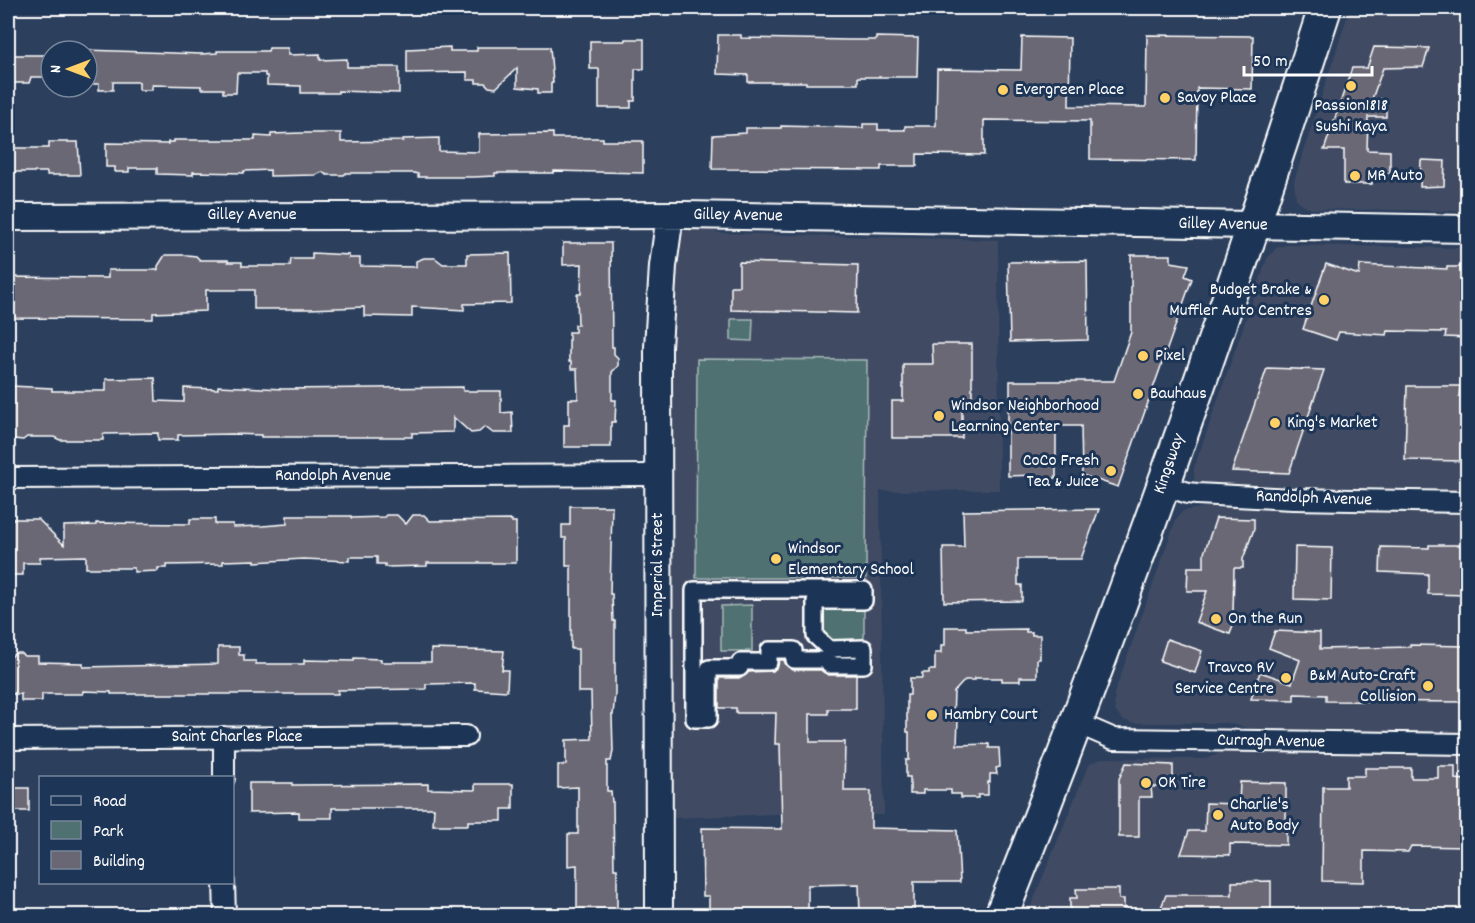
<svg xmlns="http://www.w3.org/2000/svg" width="1475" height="923" font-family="Dekko,sans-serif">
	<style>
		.built { fill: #3f4b64 }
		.green { fill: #507171; stroke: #a8b8b8; stroke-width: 1.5 }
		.building { fill: #6a6774; stroke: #fff; stroke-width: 1.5 }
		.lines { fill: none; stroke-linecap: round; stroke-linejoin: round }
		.pedestrian-casing { stroke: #fff; stroke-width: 20 }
		.minor-casing { stroke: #fff; stroke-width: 24 }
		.tertiary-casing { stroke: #fff; stroke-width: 30 }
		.primary-casing { stroke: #fff; stroke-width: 36 }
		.pedestrian { stroke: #1d3557; stroke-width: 15 }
		.minor { stroke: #1d3557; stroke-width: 20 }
		.tertiary { stroke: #1d3557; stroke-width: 26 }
		.primary { stroke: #1d3557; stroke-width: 32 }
		.poi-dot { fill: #ffd166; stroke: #1d3557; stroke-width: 2 }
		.labels { text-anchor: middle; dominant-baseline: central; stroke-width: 6; stroke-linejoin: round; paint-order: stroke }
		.poi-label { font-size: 18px; fill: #fff; stroke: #1d3557; text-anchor: start }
		.street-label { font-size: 18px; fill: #fff; stroke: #1d3557 }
	</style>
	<rect width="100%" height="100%" fill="#2c3f5d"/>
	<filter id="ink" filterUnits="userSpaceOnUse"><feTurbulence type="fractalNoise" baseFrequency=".0167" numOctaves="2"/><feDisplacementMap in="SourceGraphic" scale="12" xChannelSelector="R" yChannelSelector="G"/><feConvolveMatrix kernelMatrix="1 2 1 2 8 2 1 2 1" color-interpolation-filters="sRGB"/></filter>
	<g filter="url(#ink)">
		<path class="built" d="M1350 8H1467V211L1313 209 1305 207 1296 198 1294 181Z
			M705 227 718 233 998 240 999 490 880 491 884 815 775 814 672 818 671 339 675 242 684 231Z
			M1286 245 1467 248V496L1202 486 1194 479V468L1267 259 1276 248Z
			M1212 506 1467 511V734L1268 733 1227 723H1132L1123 720 1115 711 1114 694 1176 519 1183 511Z
			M1226 751 1467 752V915L1027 916 1085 773 1090 764 1098 760 1108 758 1205 759Z"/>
		<path class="green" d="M731 319H753L752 341 731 340Z
			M697 359 867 360 866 578H696Z
			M815 601H864V648L829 649 815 636Z
			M752 605V651H721V606Z"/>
		<path class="building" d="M718 35H741V38L850 40H876V37L918 38 917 77H858V84H806V82H748V75L717 74Z
			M1147 35 1253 36 1252 89 1197 88 1196 160 1090 159V121L984 120V155L917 154V166H881V170L712 169 713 135 746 133V128H781V126L863 128V124H878V130H905V126H936L937 69 1021 70 1022 37 1070 38 1069 106 1146 107Z
			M625 39H644V69H635V101H631V108H599V69H590V41H625Z
			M450 47V51H477V47H550L553 83H551V93H538V89L517 87V68L496 88 489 87 485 83H476V80H467V72L407 73V49Z
			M1374 47 1429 48 1423 67 1383 68 1372 99H1386V117H1368L1367 150 1390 151V173H1384V178L1372 177V184H1344V150H1324L1352 68H1367Z
			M269 48H288V55L320 54V60L347 59V67H399V93L338 91V93H301V86L267 85V76H265V73H237L236 93H223V89H201V86L152 85V90H139V82H113V90H99V84H87V50L201 54 217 53V51H268Z
			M8 55H51V77H31L29 83H8Z
			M302 133H341V142L403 141V139L439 138V151L479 152V134L553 133V138H603V141H643V173L554 171V173H495V176L473 177H418V174L414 173H346L344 175H327L322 172 316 175 270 176V170L244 171V173L193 172V175L157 174V168H129V172H115V167H106V143L168 144V142H174V140H255V136L271 137V134Z
			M49 142H78L80 175H47V172H8V148H49Z
			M1421 160 1445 161 1444 186 1420 187Z
			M563 243H611L612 347H614V354L618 358V366L612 372V400H616L615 422H611V447H564V425H569V399H578L577 369H571V362H569V332H575V325H578L577 294H581L582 264 563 265Z
			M312 253 349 255V258H360V266L416 267V261L424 258H435L443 264H467V254L510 253 511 303 464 304V310L412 307V317L364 316V307L309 309H254V290H206V311L153 313V319L8 318V277L108 278V270H158V266L165 255H187L196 256 200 260H228V262H242V266H290L291 259H312Z
			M1131 255H1171V262L1189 265 1185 276 1192 279 1118 487 1082 475 1081 426H1056V478H1034V475L1008 476V407L1010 406V381H1114L1131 332Z
			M1087 261 1088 340 1010 342 1008 262Z
			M739 262 858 265 857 313 731 310V286H739Z
			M1326 264 1359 275 1360 265 1447 269V267H1467V338L1445 337 1446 332 1388 331 1387 335 1339 332 1336 340 1303 329Z
			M932 344H972V401H962V438H892V401H903V364H933Z
			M1267 368 1324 370 1289 473 1232 471Z
			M155 378 156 401 184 402V388L218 389V386L283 389 463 387V391H501V413L512 412 513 433H493L485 427 479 432 471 433 453 417V432L412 433V437H261V435L232 434 178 435V440H158V433L103 434V440H60L54 437H27L23 440 14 439 8 434V391H11V386L52 388V391H106V379Z
			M1407 386H1460L1459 396H1467V461L1405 460Z
			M570 506H612L610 594H612L613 621H615V694L613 715H612L613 751 611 761H607V791H611L612 802H613L614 869H617V912L577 913V865L568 866V834H578V787L558 788V765H566V740L592 739 591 692H578V649H571V566H566V538H562V525H570Z
			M1099 509 1081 559H1018V585H1022V601L944 602 943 547H964L963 511Z
			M386 515H397L406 524 413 515H424L430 521 512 520V522H516V563H427V566L385 567V564H377V557H349V561L303 559 255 562V560L223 561V564L167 565V568H158V571L134 572V568H86V556L40 557V563H23V575H8V519H38L64 545V526L96 525V523L190 524V519H215V524H233V527L262 526 287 524V516H351V518L384 517Z
			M1216 518 1254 519V529L1243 559V568H1234L1233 614 1237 615 1230 634 1196 622 1207 591H1187L1188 567H1204V553Z
			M1429 545H1467V595L1428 594V574L1380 572 1381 547 1429 548Z
			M1295 547 1332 548 1331 600 1294 599Z
			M945 627H966V630L1026 629V632H1032V635H1040V659H1037V677H1020V681H1002V678H975V680H965L954 692 953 719H958L957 745 989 744V748H999L1000 767 996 768 997 774H990V782H988V795H978V798H961V794H951V790H923V794H910V777H906V760H909V732H907V695H910V678H922V673H929V670H935V653H941V645H945Z
			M1275 631 1320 633V649L1410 647V645L1467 646V702L1326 701V695L1294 694V700L1251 699 1260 672 1292 683 1300 660 1269 648Z
			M1167 639 1202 651 1195 673 1160 661Z
			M218 647H239V655H244V661H256V664H304V660L354 661V658L381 659V662H431V649L504 651 502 670H508L507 691 475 689V683L426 684V689L338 690V694H111V692L83 691V694H42V701H21V694H8V657H11L15 653H21L24 656H38V662L83 663V667L218 664Z
			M779 660H784L786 665 793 670H821L829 675H856V709H828V714H810V742H845L844 791H871V828L957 830 960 882H914V915H860L859 884 808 885V915H716V910H709V896H703L702 828 782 829 780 744H775L776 713H736V708H719V678H741L749 672 773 671 778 666Z
			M1126 763 1173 765V787H1151L1152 797H1139V837H1119V779Z
			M1438 766H1455V779L1467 780V847L1411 846 1408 852 1364 851V882L1322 881 1323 787H1346V776H1365V768H1411V778H1438Z
			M1240 782 1286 783V845L1230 844V855L1181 854 1189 831H1205L1206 803 1239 804Z
			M249 783H292V785L428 784V789L475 790V784H513V809H502V821H468V825H433L434 808H332V818H299V812L249 813Z
			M8 788H29V811H8Z
			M1271 881V915H1158L1166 895H1232V882Z
			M1076 889H1119V899H1124V915L1070 914V898H1077Z"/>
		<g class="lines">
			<g class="pedestrian-casing">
				<path id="pedestrian" d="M694 590H864V601H815V636L829 649 864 648V665H829V660H794V650H769V662H740V668H709V719H694Z"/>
			</g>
			<g class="minor-casing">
				<path id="minor" d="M8 478 658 475
					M1163 485 1188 493 1197 494 1293 499 1468 502
					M1077 723 1114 739 1468 744
					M224 737V778
					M8 739 466 736
					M224 882 225 916"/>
			</g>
			<g class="tertiary-casing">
				<path id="tertiary" d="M8 217 685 215 1468 229
					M659 916 658 347 663 266 670 215"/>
			</g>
			<g class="primary-casing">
				<path id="primary" d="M1001 916C1120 617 1227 313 1325 8"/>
			</g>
			<use href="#pedestrian" class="pedestrian"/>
			<use href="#minor" class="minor"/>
			<use href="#tertiary" class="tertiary"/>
			<use href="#primary" class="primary"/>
		</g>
	</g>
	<g class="poi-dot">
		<circle cx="1351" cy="86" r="6"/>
		<circle cx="1003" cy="90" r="6"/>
		<circle cx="1165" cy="98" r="6"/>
		<circle cx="1355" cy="176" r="6"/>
		<circle cx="1324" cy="300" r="6"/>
		<circle cx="1143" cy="356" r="6"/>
		<circle cx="1138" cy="394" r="6"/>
		<circle cx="939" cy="416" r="6"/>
		<circle cx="1275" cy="423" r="6"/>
		<circle cx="1111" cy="471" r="6"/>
		<circle cx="776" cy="559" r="6"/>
		<circle cx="1216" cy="619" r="6"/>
		<circle cx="1286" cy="678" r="6"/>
		<circle cx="1428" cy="686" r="6"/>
		<circle cx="932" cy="715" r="6"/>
		<circle cx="1146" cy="783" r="6"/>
		<circle cx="1218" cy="815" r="6"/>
	</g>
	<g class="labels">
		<g class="poi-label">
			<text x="1015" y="90">Evergreen Place</text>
			<text x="1177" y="98">Savoy Place</text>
			<text x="1351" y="106" text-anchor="middle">Passion1818<tspan x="1351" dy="21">Sushi Kaya</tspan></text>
			<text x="1367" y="176">MR Auto</text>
			<text x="1312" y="290" text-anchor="end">Budget Brake &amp;<tspan x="1312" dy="21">Muffler Auto Centres</tspan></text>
			<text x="1155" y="356">Pixel</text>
			<text x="1150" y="394">Bauhaus</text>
			<text x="951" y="406">Windsor Neighborhood<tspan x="951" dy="21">Learning Center</tspan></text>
			<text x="1287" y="423">King's Market</text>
			<text x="1099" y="461" text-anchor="end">CoCo Fresh<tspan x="1099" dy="21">Tea &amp; Juice</tspan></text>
			<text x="788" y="549">Windsor<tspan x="788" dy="21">Elementary School</tspan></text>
			<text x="1228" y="619">On the Run</text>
			<text x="1274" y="668" text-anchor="end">Travco RV<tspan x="1274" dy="21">Service Centre</tspan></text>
			<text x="1416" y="676" text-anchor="end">B&amp;M Auto-Craft<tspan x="1416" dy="21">Collision</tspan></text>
			<text x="944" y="715">Hambry Court</text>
			<text x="1158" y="783">OK Tire</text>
			<text x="1230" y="805">Charlie's<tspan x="1230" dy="21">Auto Body</tspan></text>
		</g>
		<g class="street-label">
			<text x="252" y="215">Gilley Avenue</text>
			<text transform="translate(738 216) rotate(1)">Gilley Avenue</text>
			<text transform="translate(1223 225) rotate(1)">Gilley Avenue</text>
			<text transform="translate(1170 464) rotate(-71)">Kingsway</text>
			<text x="333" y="476">Randolph Avenue</text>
			<text transform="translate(1314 499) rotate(2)">Randolph Avenue</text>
			<text transform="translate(658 565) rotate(-90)">Imperial Street</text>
			<text x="237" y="737">Saint Charles Place</text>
			<text transform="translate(1271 742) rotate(1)">Curragh Avenue</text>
		</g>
	</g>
	<rect width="1475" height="923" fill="none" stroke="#1d3557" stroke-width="30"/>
	<rect x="15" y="15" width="1445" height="893" fill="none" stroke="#fff" stroke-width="2" filter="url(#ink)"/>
	<rect x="39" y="776" width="195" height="108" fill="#1d3557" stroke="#77869a" stroke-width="1.5"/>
	<rect x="51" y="796" width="30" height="9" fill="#1d3557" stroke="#77869a" stroke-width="1.5"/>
	<text x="93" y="806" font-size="18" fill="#ffffff">Road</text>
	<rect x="51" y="821" width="30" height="18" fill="#507171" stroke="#77869a" stroke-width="1.5"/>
	<text x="93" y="836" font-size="18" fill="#ffffff">Park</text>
	<rect x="51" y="851" width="30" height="18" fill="#6a6774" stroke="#77869a" stroke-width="1.5"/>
	<text x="93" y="866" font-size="18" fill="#ffffff">Building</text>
	<g transform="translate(69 69) rotate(270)"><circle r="28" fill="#1d3557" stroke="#77869a" stroke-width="1.5"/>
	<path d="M0-4.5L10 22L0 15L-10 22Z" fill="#ffd166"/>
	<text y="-9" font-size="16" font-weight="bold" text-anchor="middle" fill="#ffffff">N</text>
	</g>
	<path d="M1244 66v9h128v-9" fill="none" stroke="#ffffff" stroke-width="3"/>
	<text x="1253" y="66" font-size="18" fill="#ffffff" stroke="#1d3557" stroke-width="4.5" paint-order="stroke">50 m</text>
</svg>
